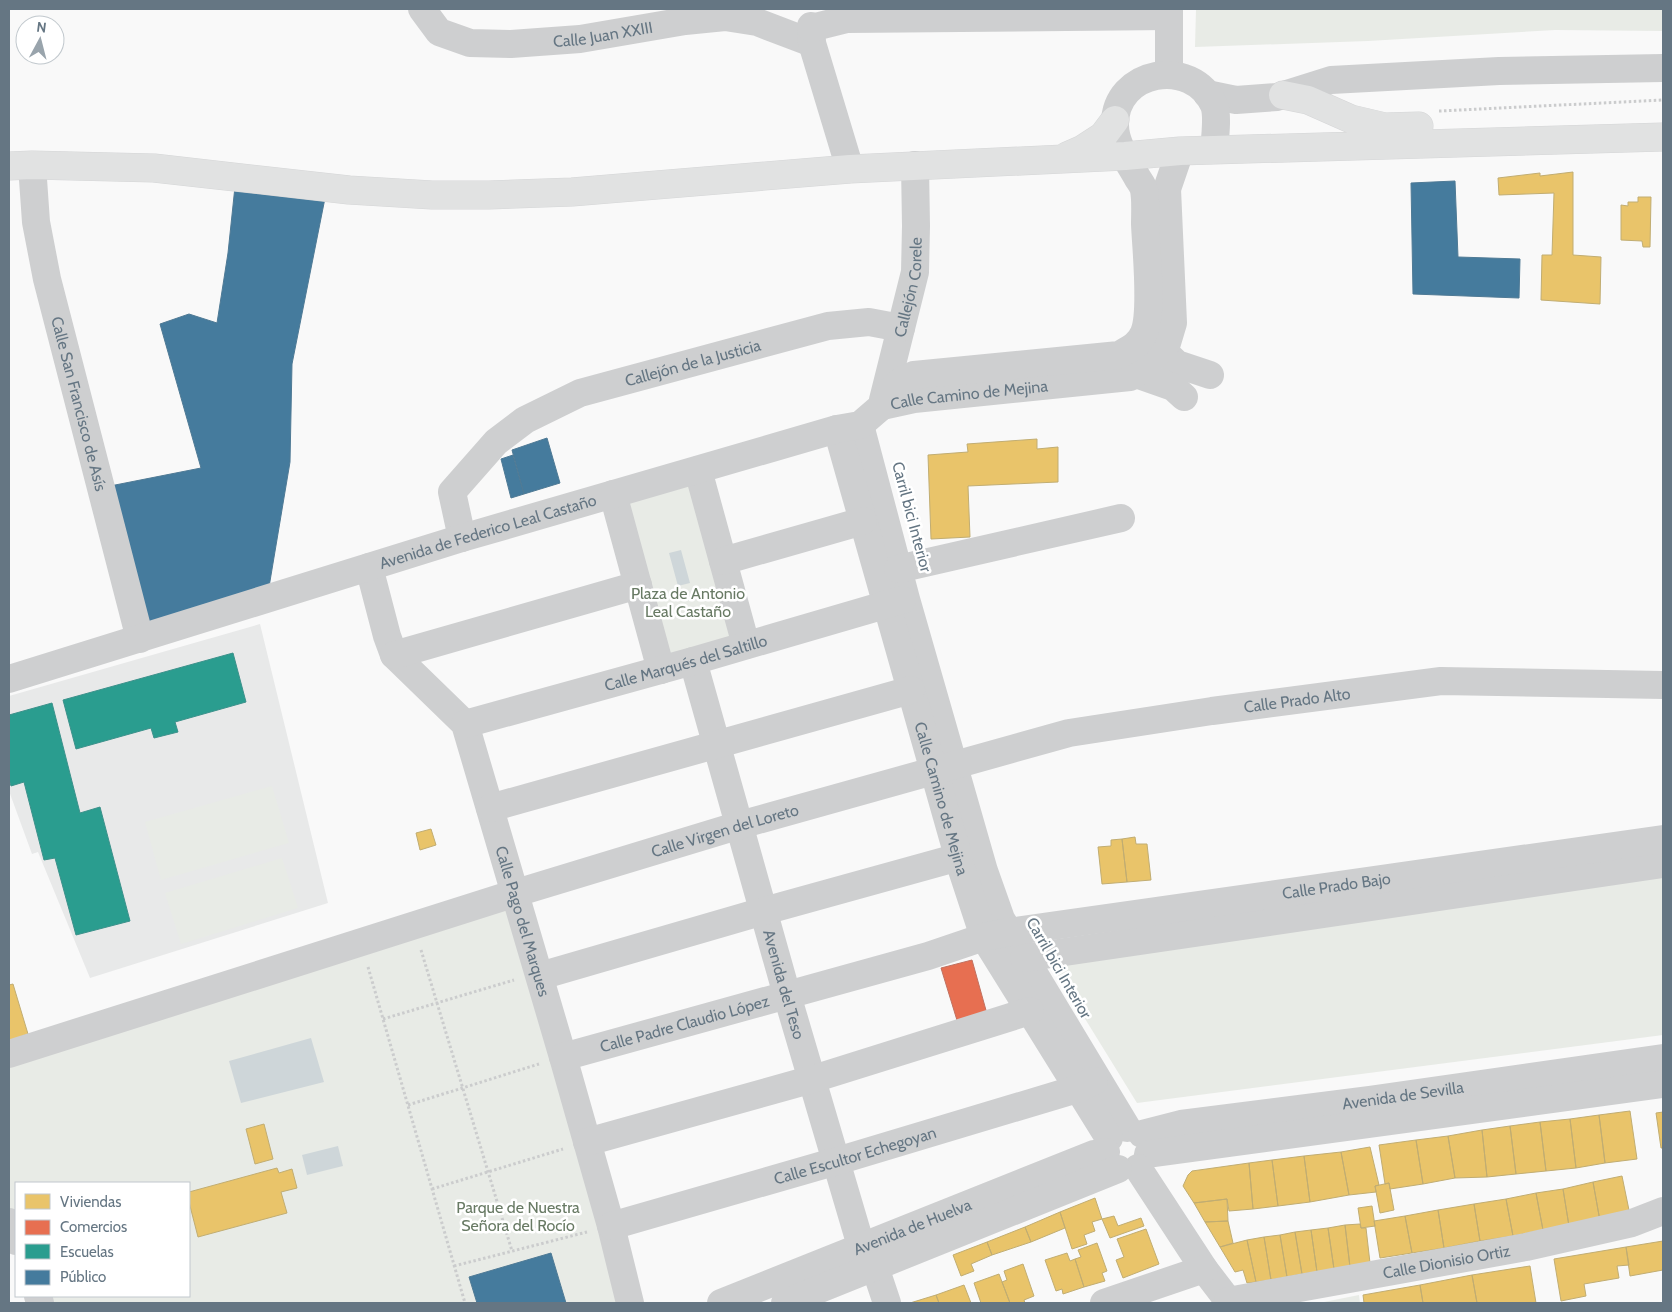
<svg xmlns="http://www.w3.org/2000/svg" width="1672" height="1312" font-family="Cabin,sans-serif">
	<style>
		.built { fill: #e8e9e9 }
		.green { fill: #e8ebe6 }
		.water { fill: #ced6d9 }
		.homes { fill: #e9c46a; stroke: #c1ad72 }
		.shops { fill: #e76f51; stroke: #c07160 }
		.schools { fill: #2a9d8f; stroke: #3c918b }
		.public { fill: #457b9d; stroke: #4f7a95 }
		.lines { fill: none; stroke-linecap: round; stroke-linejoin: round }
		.major-casing { stroke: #d5d6d7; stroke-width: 29 }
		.path { stroke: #cbcccd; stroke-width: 3; stroke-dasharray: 2.5 2.5; stroke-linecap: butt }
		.minor { stroke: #cecfd0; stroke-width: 28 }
		.major { stroke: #e1e2e2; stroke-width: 28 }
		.labels { text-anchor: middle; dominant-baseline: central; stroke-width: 5; stroke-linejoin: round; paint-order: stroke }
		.street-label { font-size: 16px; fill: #657683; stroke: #fff }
		.park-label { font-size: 16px; fill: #687a64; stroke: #fff }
	</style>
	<rect width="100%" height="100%" fill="#f9f9f9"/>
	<path class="built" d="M260 624 328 903 90 978 38 852 32 854 9 791V696Z"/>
	<path class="green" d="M1196 9H1663V31L1555 30 1368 41 1195 47Z
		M698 470 746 645 661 670 613 494Z
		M272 786 289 843 161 880 145 822Z
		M282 858 298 908 181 944 165 893Z
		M1663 873V1035L1137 1103 1050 962Z
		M516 893 630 1303H40L38 1296H189V1183H16V1241L9 1222V1054Z
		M1359 1295 1360 1303H1319Z"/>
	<path class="water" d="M681 550 690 583 678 586 669 553Z
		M311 1038 324 1082 241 1103 229 1061Z
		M338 1146 343 1166 307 1175 302 1155Z"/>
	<path class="homes" d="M1573 172V255L1601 257 1600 304 1541 300 1542 255H1552L1554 193 1499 195 1498 178 1540 173V176Z
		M1638 197H1651L1650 247H1643L1642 241 1621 240V205L1628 206V202H1638Z
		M1037 439V449L1058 447V482L968 486 970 537 931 539 928 455 968 452 967 444Z
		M431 829 436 845 420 850 416 833Z
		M1135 837 1136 844H1147L1151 880 1127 882 1122 839Z
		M1122 839 1127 882 1102 884 1098 847 1111 846V840Z
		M13 984 28 1034 9 1041V985Z
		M1630 1111 1637 1159 1605 1163 1599 1115Z
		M1663 1112V1148H1661L1656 1113Z
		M1599 1115 1605 1163 1576 1168 1570 1119Z
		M1570 1119 1576 1168 1546 1171 1540 1122Z
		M1540 1122 1546 1171 1516 1174 1510 1126Z
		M264 1124 273 1159 255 1164 246 1129Z
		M1510 1126 1516 1174 1487 1177 1482 1130Z
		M1482 1130 1487 1177 1455 1178 1448 1136Z
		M1448 1136 1455 1178 1423 1184 1416 1140Z
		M1416 1140 1423 1184 1390 1189 1389 1183 1385 1184 1379 1145Z
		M1370 1147 1379 1185 1375 1186 1376 1192 1349 1195 1341 1152Z
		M1341 1152 1349 1195 1310 1202 1304 1156Z
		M1304 1156 1310 1202 1278 1206 1272 1160Z
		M1272 1160 1278 1206 1253 1209 1249 1163Z
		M1249 1163 1253 1209 1229 1211 1227 1199 1194 1203 1183 1186 1188 1175 1192 1171Z
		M277 1168 279 1173 292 1169 297 1188 281 1192 287 1213 198 1237 189 1202V1192Z
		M1622 1176 1630 1215 1600 1221 1593 1182Z
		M1593 1182 1600 1221 1569 1226 1563 1189Z
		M1389 1183 1394 1210 1380 1213 1375 1186Z
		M1563 1189 1569 1226 1543 1230 1536 1193Z
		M1536 1193 1543 1230 1513 1236 1506 1199Z
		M1095 1198 1102 1219 1092 1222 1095 1231 1084 1235 1087 1244 1072 1249 1060 1212Z
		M1227 1199 1228 1221 1205 1222 1194 1203Z
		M1506 1199 1513 1236 1480 1241 1474 1204Z
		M1474 1204 1480 1241 1444 1248 1438 1210Z
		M1372 1206 1375 1226 1361 1228 1358 1208Z
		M1438 1210 1444 1248 1412 1253 1405 1216Z
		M1060 1212 1065 1228 1031 1242 1025 1227Z
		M1114 1216 1118 1226 1141 1218 1144 1226 1110 1238 1102 1219Z
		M1405 1216 1412 1253 1380 1258 1374 1221Z
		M1228 1221 1233 1243 1220 1247 1205 1222Z
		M1360 1224 1361 1228H1366L1370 1263 1350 1267 1345 1225Z
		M1345 1225 1350 1267 1334 1269 1328 1228Z
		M1025 1227 1031 1242 992 1255 987 1242Z
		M1328 1228 1334 1269 1317 1272 1311 1230Z
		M1146 1229 1159 1264 1123 1278 1116 1260 1124 1257 1117 1239Z
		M1311 1230 1317 1272 1302 1274 1295 1232Z
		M1295 1232 1302 1274 1287 1277 1280 1235Z
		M1280 1235 1287 1277 1271 1280 1264 1237Z
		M1264 1237 1271 1280 1256 1282 1247 1240Z
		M1247 1240 1256 1282 1247 1283 1243 1270 1235 1272 1220 1247Z
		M1663 1241V1270L1630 1276 1626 1247Z
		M987 1242 992 1255 971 1264 974 1271 961 1276 953 1255Z
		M1097 1243 1107 1271 1102 1273 1105 1281 1084 1287 1075 1259 1081 1257 1078 1250Z
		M1626 1247 1629 1265 1617 1266 1619 1278 1584 1284 1586 1296 1561 1301 1554 1259Z
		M1067 1253 1070 1261 1075 1259 1084 1287 1063 1294 1062 1289 1056 1291 1045 1260Z
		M1023 1264 1034 1296 1024 1300 1025 1303H1010L1002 1282 1007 1280 1004 1271Z
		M1530 1266 1536 1303H1477L1472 1275Z
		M999 1274 1010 1303H981L974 1283Z
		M1472 1275 1477 1303H1423L1420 1285Z
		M964 1285 971 1303H939L936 1295Z
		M1420 1285 1423 1303H1364L1363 1295Z
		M936 1295 939 1303H910Z"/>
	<path class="shops" d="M972 960 989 1021 960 1030 941 968Z"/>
	<path class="schools" d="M233 653 246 702 175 722 178 732 154 738 151 728 76 749 63 700Z
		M52 703 80 813 100 807 130 921 76 935 55 858 44 860 24 782 11 786 9 779V715Z"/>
	<path class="public" d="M236 177 327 188 292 364 290 462 267 599 140 639 100 488 201 468 160 324 189 314 217 323 228 253Z
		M1455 181 1458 257 1520 259 1519 298 1413 294 1411 183Z
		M547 438 560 483 524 494 512 450Z
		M513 455 524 494 511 498 501 459Z
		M551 1253 566 1303H477L469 1277Z"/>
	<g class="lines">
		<g class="major-casing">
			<path id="major" d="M1283 95 1308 100 1351 119 1385 127 1419 126
				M1067 156 1083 149 1103 136 1115 120
				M9 166 32 165 154 168 349 190 432 195H489L572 192 850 169 1125 156 1180 151 1663 137"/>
		</g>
		<path class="path" d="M1439 111 1663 100
			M421 950 512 1251
			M368 967 465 1303
			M383 1019 514 980
			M408 1105 539 1064
			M432 1189 563 1149
			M454 1266 587 1232"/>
		<g class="minor">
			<path id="s1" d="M422 9 439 32 470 43 511 44 580 39 685 21 725 17 757 22 812 43"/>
			<path d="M811 26 812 43 850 169"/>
			<path d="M811 28 847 19 1169 16"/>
			<path d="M1169 74V9"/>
			<path d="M1207 94 1236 100 1277 97 1331 80 1499 71 1663 68"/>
			<path id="s2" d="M32 165 36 222 47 279 140 639"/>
			<path d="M1161 349 1177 364 1210 375"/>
			<path d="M1136 374 1173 387 1184 397"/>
			<path id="s3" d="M883 400 915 272 916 226 915 165"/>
			<path id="s4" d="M882 406 914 399 1130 377 1136 374 1167 343 1173 323 1167 189 1180 151"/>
			<path d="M860 425 906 599 984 871 1001 919 1009 932 1127 1128"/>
			<path id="s5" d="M837 429 962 870 984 937 1109 1138"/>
			<path d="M698 470 746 645"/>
			<path d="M613 494 661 670"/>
			<path id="s6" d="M462 538 452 492 496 442 525 420 580 393 828 326 869 322 901 328"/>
			<path d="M723 561 863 521"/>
			<path id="s7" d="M369 567 387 636 394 655 465 724 563 1057 611 1226 630 1303"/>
			<path d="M898 569 1121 518"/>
			<path d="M394 655 638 585"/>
			<path id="s8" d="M693 661 787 995 859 1239 862 1246 875 1267 887 1303"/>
			<path id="s9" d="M9 679 462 538 837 429 860 425 882 406 889 392 902 380 914 375 1119 355C1130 349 1139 345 1144 333 1153 312 1146 249 1145 224 1145 213 1146 200 1144 190 1143 185 1139 181 1137 177 1128 161 1115 144 1115 125 1114 70 1192 56 1214 105 1218 115 1215 139 1214 150"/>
			<path id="s10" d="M465 724 693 661 902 600"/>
			<path d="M490 808 911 690"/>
			<path d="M1024 958 1663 864"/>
			<path d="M540 976 764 911 959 857"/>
			<path id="s11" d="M9 1054 516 893 740 825 1069 733 1212 711 1441 681 1663 685"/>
			<path id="s12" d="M563 1057 928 956 984 937 1009 932 1663 839"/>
			<path id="s13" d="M1142 1134 1181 1124 1370 1100 1663 1058"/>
			<path d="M587 1142 813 1079 1030 1011"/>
			<path d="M1148 1154 1663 1084"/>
			<path d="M1138 1168 1204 1269 1230 1303"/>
			<path d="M9 1222 16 1241"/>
			<path id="s14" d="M611 1226 837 1161 1077 1089 1094 1081"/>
			<path d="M38 1296 40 1303"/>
			<path id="s15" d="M1228 1301 1526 1247 1632 1223 1663 1211"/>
			<path id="s16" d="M721 1303 1094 1154 1106 1152"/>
			<path d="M785 1303 1118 1169"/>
			<path d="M1104 1303 1204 1269"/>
		</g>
		<use href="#major" class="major"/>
	</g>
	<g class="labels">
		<g class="street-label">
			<text stroke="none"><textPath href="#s1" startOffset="195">Calle Juan XXIII</textPath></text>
			<text stroke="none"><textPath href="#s3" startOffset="116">Callejón Corele</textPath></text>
			<text stroke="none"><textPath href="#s6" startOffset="328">Callejón de la Justicia</textPath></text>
			<text stroke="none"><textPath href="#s4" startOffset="88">Calle Camino de Mejina</textPath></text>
			<text stroke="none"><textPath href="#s2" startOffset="244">Calle San Francisco de Asís</textPath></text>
			<text transform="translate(912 517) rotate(75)">Carril bici Interior</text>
			<text stroke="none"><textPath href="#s9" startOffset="501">Avenida de Federico Leal Castaño</textPath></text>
			<text stroke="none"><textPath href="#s10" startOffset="229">Calle Marqués del Saltillo</textPath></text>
			<text stroke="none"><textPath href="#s11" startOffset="1338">Calle Prado Alto</textPath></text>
			<text stroke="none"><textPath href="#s5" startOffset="384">Calle Camino de Mejina</textPath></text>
			<text stroke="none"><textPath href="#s11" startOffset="750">Calle Virgen del Loreto</textPath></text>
			<text stroke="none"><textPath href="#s12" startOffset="794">Calle Prado Bajo</textPath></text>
			<text stroke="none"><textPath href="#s7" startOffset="396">Calle Pago del Marques</textPath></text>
			<text transform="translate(1059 968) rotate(60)">Carril bici Interior</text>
			<text stroke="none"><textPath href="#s8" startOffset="336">Avenida del Teso</textPath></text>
			<text stroke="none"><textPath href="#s12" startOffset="126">Calle Padre Claudio López</textPath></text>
			<text stroke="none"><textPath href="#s13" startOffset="264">Avenida de Sevilla</textPath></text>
			<text stroke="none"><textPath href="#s14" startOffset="254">Calle Escultor Echegoyan</textPath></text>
			<text stroke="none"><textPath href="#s16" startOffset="206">Avenida de Huelva</textPath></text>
			<text stroke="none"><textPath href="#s15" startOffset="222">Calle Dionisio Ortiz</textPath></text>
		</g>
		<g class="park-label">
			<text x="688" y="593">Plaza de Antonio<tspan x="688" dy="18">Leal Castaño</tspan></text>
			<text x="518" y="1207">Parque de Nuestra<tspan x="518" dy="18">Señora del Rocío</tspan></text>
		</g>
	</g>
	<rect width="1672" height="1312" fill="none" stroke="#657683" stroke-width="20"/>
	<rect x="15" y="1182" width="175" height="115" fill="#ffffff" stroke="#c1c8cd"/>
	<rect x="25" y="1194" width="25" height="15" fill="#e9c46a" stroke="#c1c8cd"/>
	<text x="60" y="1207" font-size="15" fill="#657683">Viviendas</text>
	<rect x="25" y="1220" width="25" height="15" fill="#e76f51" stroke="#c1c8cd"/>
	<text x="60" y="1232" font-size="15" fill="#657683">Comercios</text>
	<rect x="25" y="1244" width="25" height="15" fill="#2a9d8f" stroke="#c1c8cd"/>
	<text x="60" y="1257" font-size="15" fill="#657683">Escuelas</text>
	<rect x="25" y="1270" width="25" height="15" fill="#457b9d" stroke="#c1c8cd"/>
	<text x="60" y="1282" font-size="15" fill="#657683">Público</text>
	<g transform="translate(40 40) rotate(7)"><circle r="24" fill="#ffffff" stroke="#c1c8cd"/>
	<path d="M0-4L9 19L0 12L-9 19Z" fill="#99a4ac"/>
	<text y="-8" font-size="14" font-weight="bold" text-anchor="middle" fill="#657683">N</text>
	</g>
</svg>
